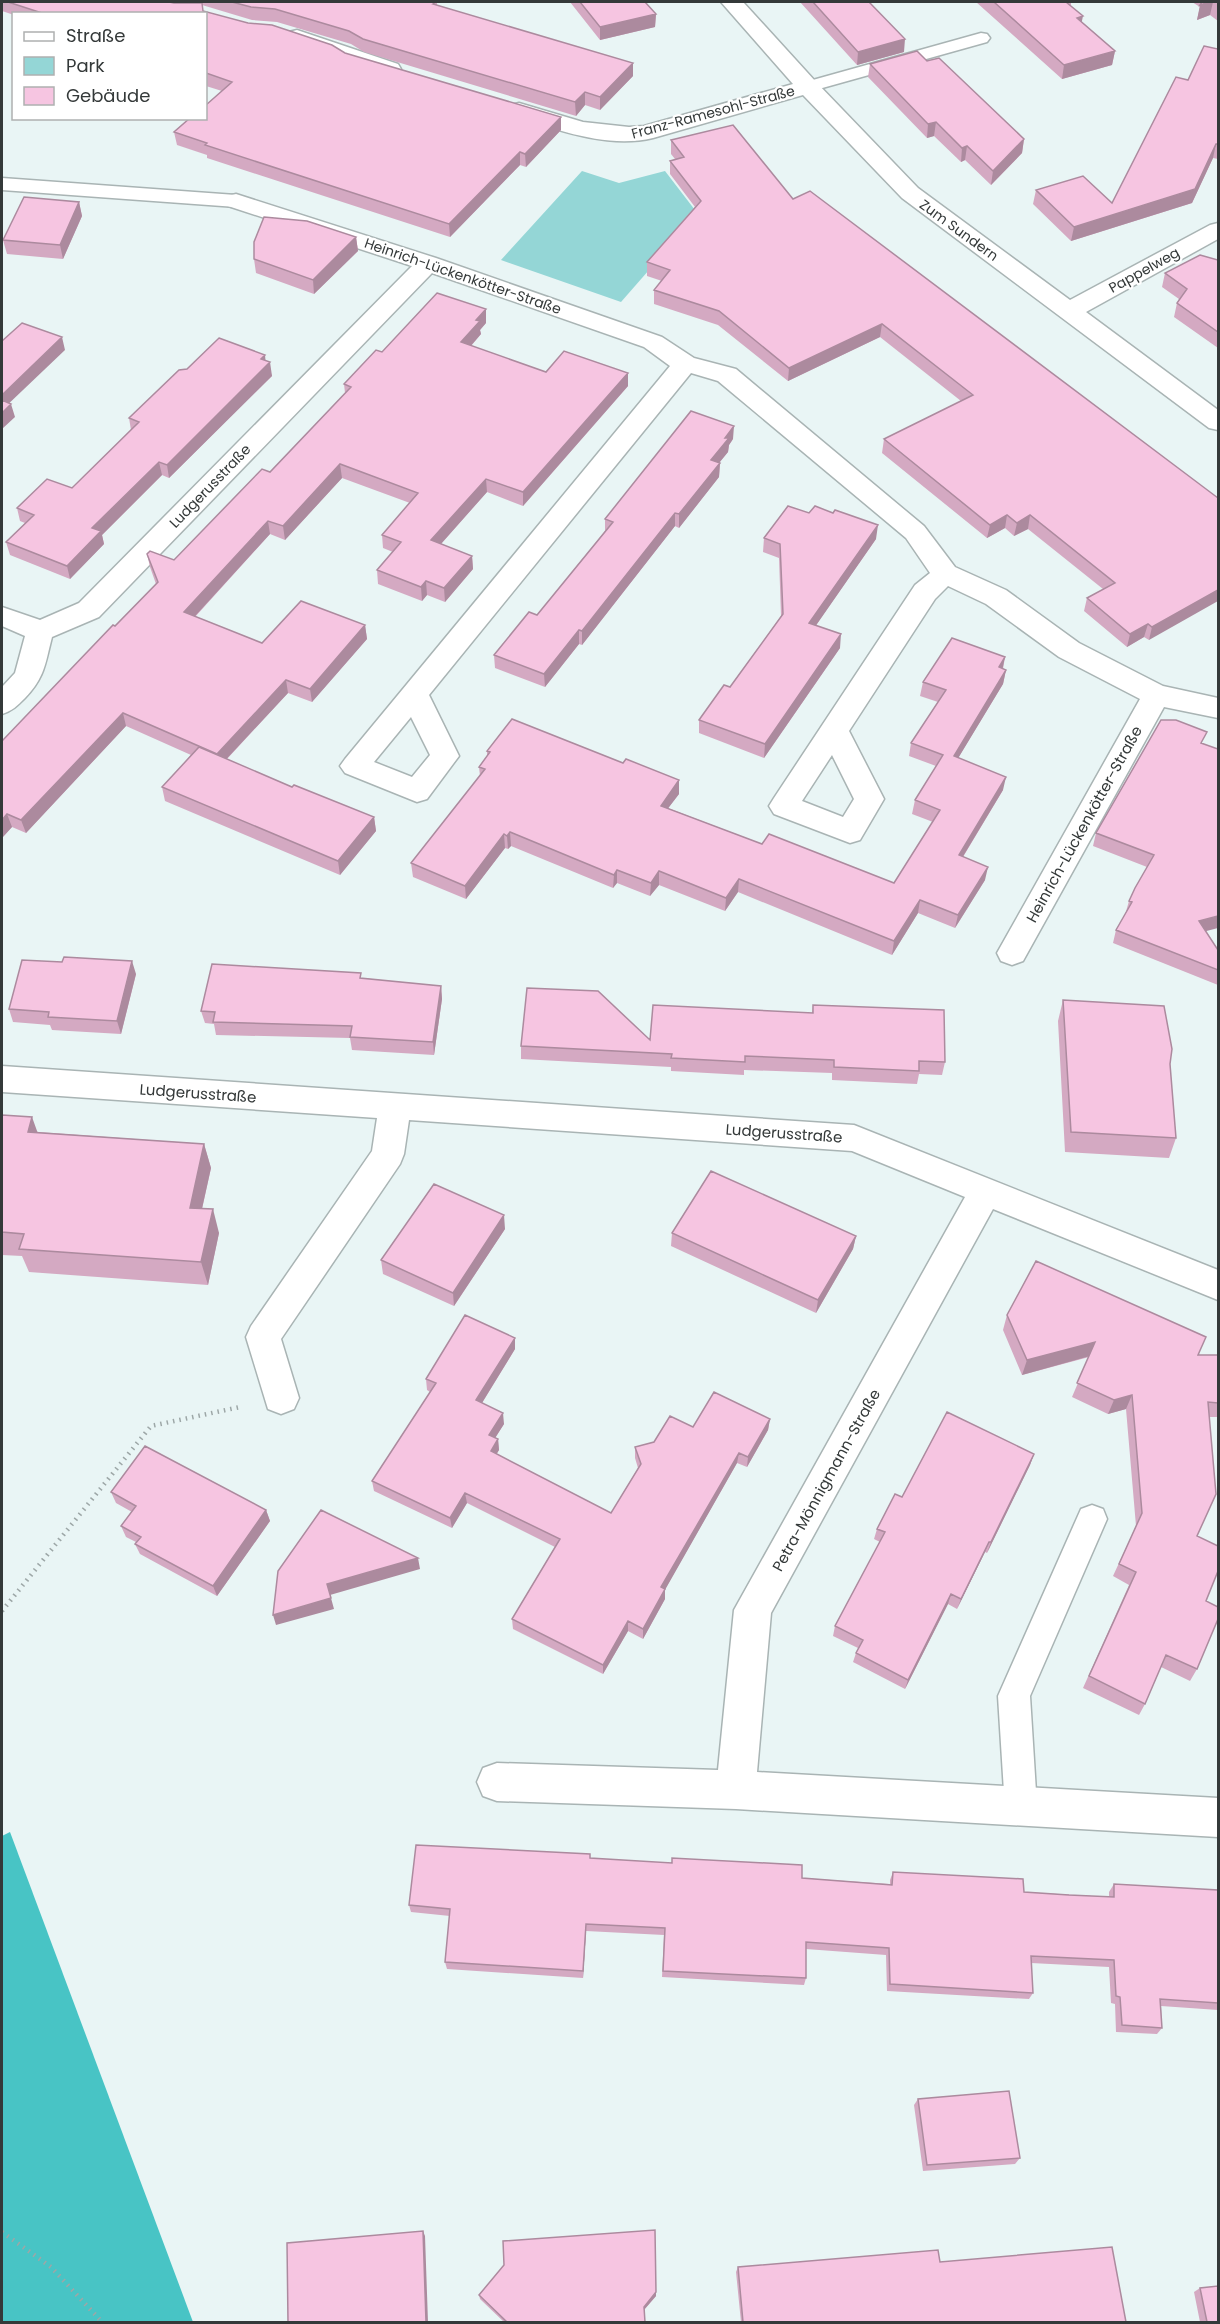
<svg xmlns="http://www.w3.org/2000/svg" width="1220" height="2324" font-family="Poppins,sans-serif">
	<style>
		.green { fill: #94d6d6 }
		.forest { fill: #48c4c5 }
		.lines { fill: none; stroke-linecap: round; stroke-linejoin: round }
		.service-casing { stroke: #a9b4b4; stroke-width: 3 }
		.minor-casing { stroke: #a9b4b4; stroke-width: 3 }
		.path { stroke: #9da7a7; stroke-width: 4.5; stroke-dasharray: 1.5 5; stroke-linecap: butt }
		.service { fill: #fff; fill-rule: evenodd }
		.minor { fill: #fff; fill-rule: evenodd }
		.wall { fill: #d4a9c2 }
		.shaded-wall { fill: #ac8a9e }
		.building { fill: #f6c5e1; stroke: #ac8a9e; stroke-width: 1.5 }
		.labels { text-anchor: middle; dominant-baseline: central; stroke-width: 4.5; stroke-linejoin: round; paint-order: stroke }
		.far-street-label { font-size: 14px; fill: #343939; stroke: #fff }
		.street-label { font-size: 15px; fill: #343939; stroke: #fff }
	</style>
	<rect width="100%" height="100%" fill="#e9f5f5"/>
	<path class="green" d="M582 171 619 183 665 171 698 214 621 302 501 260Z"/>
	<path class="forest" d="M10 1832 193 2322H2V1836Z"/>
	<g class="lines">
		<g class="service-casing">
			<path id="service" d="M981 33 987 34 990 38 987 42 808 92 802 91 799 87 802 83Z
				M2 178 236 195 243 197 246 201 243 205 236 207 2 190Z
				M1092 1505 1103 1509 1107 1519 1030 1696 1037 1808 1032 1819 1021 1824 1010 1819 1005 1808 998 1696 1081 1509Z"/>
		</g>
		<g class="minor-casing">
			<path id="minor" d="M721 2H743L816 82 918 188 1070 300 1210 225 1218 223V239L1086 312 1218 410V430L1209 428 902 198 803 95 653 138C606 149 555 129 511 115L508 110 511 105 519 103 583 122 629 127 644 126 793 84Z
				M297 30 398 64 401 69 398 74 390 76 289 42 286 37 289 32Z
				M236 194 436 258 662 337 694 358 736 369 924 526 955 567 1006 590 1079 643 1163 686 1218 698V718L1164 707 1023 961 1012 965 1001 961 997 953 1140 699 1059 657 986 604 948 586 935 599 849 731 884 799 860 840 850 843 774 814 769 806 774 798 915 585 930 573 906 538 718 381 691 373 429 695 459 756 427 799 417 802 345 773 340 766 345 759 670 366 644 347 432 273 99 617 52 637C45 664 45 677 25 698 17 706 12 711 2 714V687L15 673 25 636 2 626V607L40 620 79 603 412 266 228 206 224 201 228 196ZM411 717 430 755 412 777 374 762ZM832 755 854 799 843 817 802 801Z
				M2 1066 854 1125 1218 1270V1300L993 1209 771 1613 757 1772 1218 1798V1837L736 1809 497 1801 483 1796 477 1782 483 1768 497 1763 718 1770 734 1610 965 1197 852 1151 409 1120 404 1154 400 1164 281 1339 299 1398 294 1409 281 1414 268 1409 246 1337 251 1326 372 1151 377 1118 2 1092Z"/>
		</g>
		<path class="path" d="M2 1611 151 1426 240 1407
			M2 2232 51 2267 102 2322"/>
		<use href="#service" class="service"/>
		<use href="#minor" class="minor"/>
	</g>
	<path class="wall" d="M2 2H169L174 3H195L189 2H437V5L633 76 600 110 585 105 576 116 364 52 351 44 277 22 252 20 202 5 203 11 345 53 561 130 526 167 520 165 450 237 207 158V155L177 145 174 132 222 91 206 86V14H14V15L2 11Z
		M570 2H645L656 14 655 27 600 40Z
		M800 2H869L904 52 857 65Z
		M976 2H1071V6L1082 22 1115 51 1112 65 1062 79Z
		M1192 2H1218V21L1210 15 1197 20 1200 7Z
		M1218 49V159L1213 158 1192 203 1071 241 1033 204 1036 190 1112 203 1188 80Z
		M927 61 1024 139 1022 153 991 185 965 160 961 162 934 136 927 138 868 77 870 64Z
		M671 140 793 199 1218 498 1149 640 1144 637 1127 647 1084 611 1087 598 1103 589 1028 529 1014 536 1005 528 987 538 882 453 884 439 961 401 880 337 788 381 718 325 654 304V290L662 281 647 276V262L695 207 670 174V161L675 159 671 154Z
		M79 202 82 216 63 259 7 254 3 240Z
		M356 237 358 251 314 294 256 273 254 259Z
		M1218 260V348L1174 317 1177 303 1179 299 1162 287 1165 273Z
		M486 323 480 330 481 334 471 346 546 372 628 373V386L523 506 487 492 441 544 472 556 473 569 445 602 427 595 422 601 378 584 377 570 393 552 383 548 382 535 410 503 342 478 285 540 270 534 195 617 262 643 365 625 367 639 312 702 288 693 227 759 292 787 374 817 376 831 340 875 165 801 162 787 191 755 126 726 26 833 12 827 2 838V741L156 584 150 567 147 554 174 560 270 472 345 393 344 384 382 352Z
		M266 361 272 376 169 478 162 475 102 535 104 544 70 579 10 555 6 542 25 523 20 521 17 508 72 488 131 430 129 418Z
		M733 439 729 445 728 452 719 463H720L719 477 679 528 675 526 582 645 579 644 545 687 495 668 494 655 537 615 605 531V519Z
		M764 538 876 539 816 625 840 648 764 758 699 733V720L730 687 781 616 779 558 763 552Z
		M1005 657 1003 669 1006 670 1003 684 958 758 1003 790 963 857 985 880 955 928 918 913 892 955 738 892 725 911 659 885 650 896 617 883 613 888 511 846 508 849 505 848 466 899 413 877 411 863 480 776 479 767 487 756V751L623 763 679 780V794L668 808 762 844 894 883 933 822 912 814 915 800 936 766 909 756 911 743 938 702 920 696 923 682Z
		M1203 743 1206 931 1218 950V985L1113 943 1116 930 1125 915 1129 901 1147 867 1093 846 1096 833Z
		M62 962 136 974 121 1034 52 1030 50 1025 13 1022 9 1009Z
		M362 978 441 986 442 999 434 1055 352 1050 350 1038 216 1035 214 1024 205 1023 201 1011Z
		M1063 1000 1170 1064 1176 1138 1169 1158 1065 1152 1058 1021Z
		M813 1005 945 1062 942 1075 919 1074 917 1084 832 1080V1073L744 1070V1075L671 1071V1067L521 1059V1046L650 1040 812 1013Z
		M2 1115 38 1132 204 1144 211 1168 202 1209 219 1233 208 1285 29 1272 22 1256 2 1255Z
		M505 1229 454 1306 383 1274 381 1260Z
		M672 1233 856 1236 853 1249 816 1313 671 1246Z
		M1007 1315 1198 1355H1218V1417H1209L1197 1536 1206 1601 1197 1669 1190 1681 1161 1667 1145 1704 1139 1715 1083 1688 1129 1585 1113 1576 1136 1526 1126 1409 1108 1414 1072 1397 1089 1357 1022 1375 1003 1330Z
		M515 1338V1349L482 1403 504 1424 495 1438 498 1439 499 1450 496 1454 611 1513 638 1468 635 1458V1447L654 1442 693 1427 770 1419 768 1430 747 1467 737 1463 665 1589V1599L643 1639 628 1631 603 1674 513 1629 512 1619 555 1547 467 1503 452 1528 374 1491 372 1481 430 1392 427 1390 426 1379Z
		M1034 1454 1030 1465 987 1553 985 1552 957 1609 948 1604 905 1689 853 1662 856 1653 858 1648 833 1636 835 1626 880 1542 874 1539 877 1529 902 1497Z
		M111 1492 266 1510 270 1521 217 1596 140 1554 135 1544 136 1542 126 1537 121 1526 132 1512 116 1503Z
		M590 1858 802 1878 890 1884V1880L893 1872 1024 1892 1109 1897V1892L1114 1884 1218 1890V2010L1161 2006 1162 2028 1157 2034 1116 2032 1115 2004 1111 2003 1109 1967 1031 1963 1033 1993 1029 1999 887 1991 886 1955 806 1949V1978L804 1985 662 1977 664 1935 586 1931 583 1978 447 1969 445 1962 450 1916 411 1912 409 1905Z
		M918 2099 1020 2158 1015 2164 923 2171 914 2105Z
		M940 2262 1126 2322H741L736 2272 738 2267Z
		M1200 2288 1218 2322H1200L1194 2292Z
		M479 2295 656 2296 644 2310 645 2322H504L480 2299Z"/>
	<path class="shaded-wall" d="M1209 2H1213L1210 15 1197 20 1200 5Z
		M656 14 655 27 600 40V27Z
		M1083 16 1080 30 1077 18Z
		M905 39 904 52 857 65 858 52Z
		M1115 51 1112 65 1062 79 1064 65Z
		M633 63V76L600 110V97Z
		M585 92V105L576 116 575 102Z
		M561 117V130L526 167 525 154Z
		M936 122 934 136 927 138 928 124Z
		M1024 139 1022 153 991 185 993 171Z
		M1216 144 1213 158 1192 203 1071 241 1074 227Z
		M967 146 965 160 961 162 962 148Z
		M520 152V165L450 237 449 224Z
		M79 202 82 216 63 259 60 245Z
		M356 237 358 251 314 294 313 280Z
		M486 309V323L480 330 481 334 462 356 461 342 476 320Z
		M882 324 880 337 788 381 789 368Z
		M62 337 65 350 2 410V395Z
		M265 355 266 366 270 362 272 376 169 478 167 465Z
		M628 373V386L523 506V492Z
		M11 404 15 417 2 429V413Z
		M734 426 733 439 729 445 728 452 710 474 711 460 725 438Z
		M159 462 162 475 102 535 104 544 70 579 67 566 92 528Z
		M720 463 719 477 679 528V514Z
		M340 464 342 478 285 540 283 526Z
		M486 479 487 492 432 554 431 540Z
		M675 513V526L582 645V631Z
		M1007 515 1005 528 987 538 990 525Z
		M1030 515 1028 529 1014 536 1017 523Z
		M268 521 270 534 186 626 184 612Z
		M878 525 876 539 808 637 809 623Z
		M472 556 473 569 445 602 444 588Z
		M426 581 427 595 422 601 421 587Z
		M1218 590V601L1149 640 1152 627Z
		M1148 624 1144 637 1127 647 1130 634Z
		M365 625 367 639 312 702 310 689Z
		M579 630V644L545 687 544 674Z
		M841 634 840 648 764 758 765 744Z
		M1005 657 1002 671 999 667Z
		M1006 670 1003 684 951 770 954 756Z
		M286 680 288 693 219 767 217 754Z
		M123 713 126 726 26 833 21 820Z
		M1006 777 1003 790 956 868 959 855Z
		M679 780V794L660 819 661 806Z
		M7 814 12 827 2 838V820Z
		M374 817 376 831 340 875 338 861Z
		M510 832 511 846 508 849 507 836Z
		M504 834 505 848 466 899 465 886Z
		M988 867 985 880 955 928 958 915Z
		M617 870V883L613 888 614 875Z
		M659 871V885L650 896 651 883Z
		M739 879 738 892 725 911 726 898Z
		M920 900 918 913 892 955 894 941Z
		M1218 916V928L1195 934 1199 921Z
		M132 961 136 974 121 1034 117 1021Z
		M441 986 442 999 434 1055 433 1042Z
		M32 1117 41 1142 28 1132Z
		M204 1144 211 1168 197 1231 190 1208Z
		M213 1209 219 1233 208 1285 201 1262Z
		M504 1215 505 1229 454 1306 453 1293Z
		M856 1236 853 1249 816 1313 818 1300Z
		M515 1338V1349L477 1411 476 1400Z
		M1095 1342 1090 1356 1022 1375 1027 1360Z
		M1132 1395 1126 1409 1108 1414 1114 1400Z
		M503 1413 504 1424 490 1446 489 1435Z
		M770 1419 768 1430 747 1467 748 1457Z
		M498 1439 499 1450 492 1462 491 1451Z
		M739 1453 737 1463 661 1597V1587Z
		M1034 1454 1030 1465 987 1553 991 1542Z
		M465 1493 467 1503 452 1528 450 1518Z
		M266 1510 270 1521 217 1596 213 1586Z
		M989 1542 985 1552 957 1609 961 1599Z
		M418 1558 420 1569 330 1595 327 1584Z
		M665 1589V1599L643 1639V1629Z
		M951 1594 948 1604 905 1689 908 1680Z
		M331 1598 334 1609 276 1625 273 1615Z
		M628 1621V1631L603 1674V1665Z
		M586 1924V1931L583 1978V1971Z
		M423 2231 425 2236 428 2322H426Z
		M656 2292V2296L643 2311 644 2307Z"/>
	<path class="building" d="M8 2H169L174 3H202L203 11 248 23 272 25 332 45 345 53 561 117 525 154 520 152 449 224 205 145 207 143 174 132 190 118H206V105L232 82 206 73V14H45Z
		M232 2H436L433 4 633 63 600 97 585 92 575 102 363 39 349 31 275 9 251 7Z
		M580 2H645L656 14 600 27Z
		M813 2H869L905 39 858 52Z
		M994 2H1069H1066L1083 16 1077 18 1115 51 1064 65Z
		M1202 2H1209L1200 5Z
		M1204 46 1218 49V144H1216L1195 189 1074 227 1036 190 1083 176 1112 203 1176 77 1188 80Z
		M917 51 927 61 939 58 1024 139 993 171 967 146 962 148 936 122 928 124 870 64Z
		M733 125 793 199 810 191 1218 498V590L1152 627 1148 624 1130 634 1087 598 1115 583 1030 515 1017 523 1007 515 990 525 884 439 973 395 882 324 789 368 719 311 654 290 670 270 647 262 701 201 670 161 684 157 671 140Z
		M24 197 79 202 60 245 3 240Z
		M264 217 307 221 356 237 313 280 254 259V242Z
		M1200 255 1218 260V332L1177 303 1187 289 1165 273Z
		M437 293 486 309 476 320 480 321 461 342 546 372 564 351 628 373 523 492 486 479 431 540 472 556 444 588 426 581 421 587 377 570 401 542 382 535 418 493 340 464 283 526 268 521 184 612 262 643 301 601 365 625 310 689 286 680 217 754 123 713 21 820 7 814 2 820V741L113 625 115 626 158 582 147 554 150 551 174 560 262 469 270 472 351 387 344 384 376 350 382 352Z
		M22 323 62 337 2 395V341Z
		M219 338 265 355 261 359 270 362 167 465 159 462 92 528 101 531 67 566 6 542 34 515 17 508 47 479 72 488 139 422 129 418 179 370 187 369Z
		M2 400 11 404 2 413Z
		M691 411 734 426 725 438H729L711 460 720 463 679 514 675 513 582 631 579 630 544 674 494 655 529 612 537 615 613 522 605 519Z
		M788 506 809 513 815 506 833 513 835 510 878 525 809 623 841 634 765 744 699 720 724 685 730 687 783 614 780 544 764 538Z
		M952 638 1005 657 999 667 1006 670 954 756 1006 777 959 855 988 867 958 915 920 900 894 941 739 879 726 898 659 871 651 883 617 870 614 875 510 832 507 836 504 834 465 886 411 863 485 769 479 767 490 752 487 751 512 719 623 763 626 759 679 780 661 806 762 844 769 834 894 883 940 810 915 800 943 755 911 743 946 690 923 682Z
		M1161 720H1176L1207 732 1201 743 1218 749V916L1199 921 1218 950V970L1116 930 1132 902 1129 901 1135 888 1154 855 1096 833Z
		M199 747 292 787 294 785 374 817 338 861 162 787Z
		M64 957 132 961 117 1021 48 1017 49 1012 9 1009 22 960 62 962Z
		M212 964 361 973 360 978 441 986 433 1042 350 1037 352 1026 213 1022 215 1012 201 1011Z
		M527 988 598 991 650 1040 653 1005 813 1013V1005L944 1010 945 1062 919 1061V1071L834 1067V1060L745 1056V1062L671 1058 672 1054 521 1046Z
		M1063 1000 1164 1006 1172 1049 1170 1064 1176 1138 1071 1132Z
		M2 1115 32 1117 28 1132 204 1144 190 1208 213 1209 201 1262 19 1249 24 1234 2 1232Z
		M711 1171 856 1236 818 1300 672 1233Z
		M434 1184 504 1215 453 1293 381 1260Z
		M1036 1261 1206 1337 1198 1355H1218V1403L1208 1402 1216 1494 1197 1536 1218 1546V1571L1206 1601 1218 1607V1619L1197 1669 1166 1655 1145 1704 1089 1676 1136 1572 1119 1564 1142 1513 1132 1395 1114 1400 1077 1383 1095 1342 1027 1360 1007 1315Z
		M465 1315 515 1338 476 1400 503 1413 489 1435 498 1439 491 1451 611 1513 641 1464 635 1447 654 1442 670 1416 693 1427 714 1392 770 1419 748 1457 739 1453 661 1587 665 1589 643 1629 628 1621 603 1665 512 1619 560 1539 465 1493 450 1518 372 1481 436 1383 426 1379Z
		M947 1412 1034 1454 991 1542H989L961 1599 951 1594 908 1680 856 1653 863 1640 835 1626 885 1532 877 1529 895 1494 902 1497Z
		M145 1446 266 1510 213 1586 135 1544 141 1537 121 1526 136 1506 111 1492Z
		M321 1510 418 1558 327 1584 331 1598 273 1615 278 1571Z
		M416 1845 590 1854V1858L672 1863V1858L802 1865V1878L892 1885 893 1872 1023 1879 1024 1892 1069 1895 1114 1897V1884L1218 1890V2003L1160 1999 1162 2028 1122 2025 1120 1997 1116 1996 1114 1960 1031 1956 1033 1993 890 1984 889 1948 806 1942V1978L663 1971 665 1928 586 1924 583 1971 445 1962 450 1909 409 1905Z
		M1009 2091 1020 2158 927 2165 918 2099Z
		M655 2230 656 2292 644 2307 645 2322H507L479 2295 504 2265 503 2241Z
		M423 2231 426 2322H288L287 2243Z
		M1112 2247 1126 2322H743L738 2267 938 2250 940 2262Z
		M1218 2286V2322H1207L1200 2288Z"/>
	<g class="labels">
		<g class="far-street-label">
			<text transform="translate(713 112) rotate(-15)">Franz-Ramesohl-Straße</text>
			<text transform="translate(959 230) rotate(36)">Zum Sundern</text>
			<text transform="translate(1144 270) rotate(-29)">Pappelweg</text>
			<text transform="translate(463 276) rotate(19)">Heinrich-Lückenkötter-Straße</text>
			<text transform="translate(210 486) rotate(-46)">Ludgerusstraße</text>
		</g>
		<g class="street-label">
			<text transform="translate(1084 824) rotate(-61)">Heinrich-Lückenkötter-Straße</text>
			<text transform="translate(198 1093) rotate(4)">Ludgerusstraße</text>
			<text transform="translate(784 1133) rotate(4)">Ludgerusstraße</text>
			<text transform="translate(826 1480) rotate(-61)">Petra-Mönnigmann-Straße</text>
		</g>
	</g>
	<rect width="1220" height="2324" fill="none" stroke="#343939" stroke-width="6"/>
	<rect x="12" y="12" width="195" height="108" fill="#ffffff" stroke="#aeb0b0" stroke-width="1.5"/>
	<rect x="24" y="32" width="30" height="9" fill="#ffffff" stroke="#aeb0b0" stroke-width="1.5"/>
	<text x="66" y="42" font-size="18" fill="#343939">Straße</text>
	<rect x="24" y="57" width="30" height="18" fill="#94d6d6" stroke="#aeb0b0" stroke-width="1.5"/>
	<text x="66" y="72" font-size="18" fill="#343939">Park</text>
	<rect x="24" y="87" width="30" height="18" fill="#f6c5e1" stroke="#aeb0b0" stroke-width="1.5"/>
	<text x="66" y="102" font-size="18" fill="#343939">Gebäude</text>
</svg>
